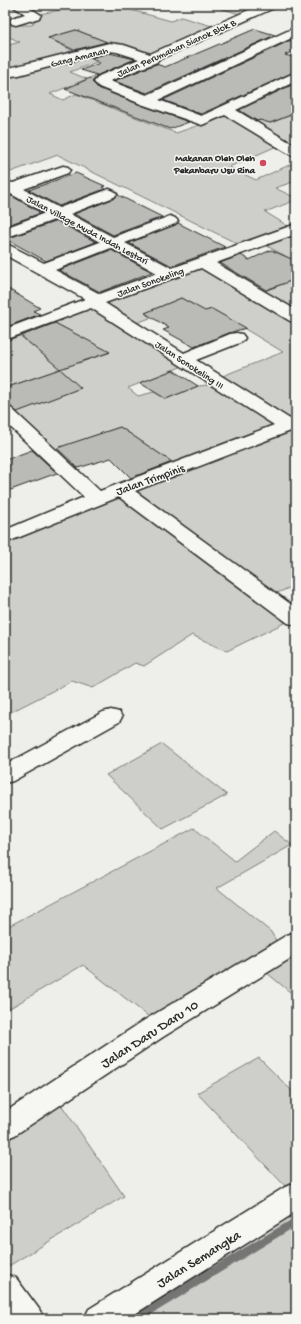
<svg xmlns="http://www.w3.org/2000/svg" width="301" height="1324" viewBox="0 0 301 1324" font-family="'Gochi Hand',sans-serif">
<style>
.green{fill:#cececa;stroke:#7c7c7a}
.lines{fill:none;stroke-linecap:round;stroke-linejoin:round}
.stream{fill:#757573;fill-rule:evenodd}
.building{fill:#babab7;stroke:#2b2b2b}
.minor-casing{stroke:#2b2b2b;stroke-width:3}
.major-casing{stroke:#2b2b2b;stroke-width:3}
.minor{fill:#f6f6f2;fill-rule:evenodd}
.major{fill:#f6f6f2;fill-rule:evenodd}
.poi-dot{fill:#d1495b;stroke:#f6f6f2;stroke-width:1.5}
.labels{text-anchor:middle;stroke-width:3;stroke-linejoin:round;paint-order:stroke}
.far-street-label{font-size:10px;fill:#2b2b2b;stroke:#f6f6f2}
.far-poi-label{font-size:10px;font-weight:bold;fill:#2b2b2b;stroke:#f6f6f2;text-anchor:end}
.street-label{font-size:12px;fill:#2b2b2b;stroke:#f6f6f2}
.near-street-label{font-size:14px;fill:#2b2b2b;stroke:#f6f6f2}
</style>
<rect width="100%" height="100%" fill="#eeeeea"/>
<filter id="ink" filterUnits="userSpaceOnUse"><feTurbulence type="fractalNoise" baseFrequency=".025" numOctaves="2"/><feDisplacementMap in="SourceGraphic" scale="8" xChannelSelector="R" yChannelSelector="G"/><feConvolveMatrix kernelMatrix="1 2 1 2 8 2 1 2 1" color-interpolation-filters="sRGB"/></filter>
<g filter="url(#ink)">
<!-- green -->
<g class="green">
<polygon points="87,5 142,5 131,10 171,21 181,17 212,26 150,54 109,43 76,30 48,38 77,53 5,72 5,46 20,42 5,35 5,18 18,25 32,25 39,14"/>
<polygon points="209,5 262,5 240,14"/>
<polygon points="88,55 102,60 70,72 87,79 50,94 63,100 76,94 176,133 208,122 222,112 277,146 229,167 256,180 296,162 296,181 275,188 296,198 296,200 265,212 288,226 240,245 58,155 5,174 5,77"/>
<polygon points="296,113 296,146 253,122 260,120 271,123"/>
<polygon points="296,231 296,262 260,242"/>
<polygon points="202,266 296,320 296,420 184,466 173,463 120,427 56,449 15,412 80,388 60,369 5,388 5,340 19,335 61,368 109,353 53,322 90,304 183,366 128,388 138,396 154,392 166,399 198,386 209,385 282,423 215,379 283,352 212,309 200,314 194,305 181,298 145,313 150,318 134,324 100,303"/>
<polygon points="296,279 296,317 257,294"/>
<polygon points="296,427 296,585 275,594 131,492"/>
<polygon points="118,496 286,622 227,651 192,635 144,666 135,663 93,688 72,681 5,715 5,541"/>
<polygon points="162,744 227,795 163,829 106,775"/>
<polygon points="194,828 235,861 274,831 292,845 217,888 271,932 278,944 153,1020 83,965 5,1011 5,928"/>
<polygon points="296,953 296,997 267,973"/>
<polygon points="259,1058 296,1095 296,1179 285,1186 197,1093"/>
<polygon points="58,1100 124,1196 7,1267 5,1265 5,1136"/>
<polygon points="296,1210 296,1319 122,1319"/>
</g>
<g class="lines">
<!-- stream -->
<polygon class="stream" points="296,1217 296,1226 144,1319 130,1319 131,1316"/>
</g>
<!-- building -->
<g class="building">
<polygon points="255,29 275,35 147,93 114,81 156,64 165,67"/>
<polygon points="76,30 107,42 74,50 48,38"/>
<polygon points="291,40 296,42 296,50 285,55 296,58 296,71 201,114 163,100"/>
<polygon points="109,53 135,59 98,75 92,82 98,88 141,105 189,122 170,129 65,89 97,75 81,70 100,63 90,58"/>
<polygon points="296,83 296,113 270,123 260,120 257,121 239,110"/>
<polygon points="76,173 105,186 102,187 105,189 59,206 29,190"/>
<polygon points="118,195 162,217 113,235 74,214 115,198"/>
<polygon points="12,196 41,213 5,226 5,199"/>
<polygon points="57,221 96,242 46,261 6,239"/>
<polygon points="178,223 225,247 172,266 129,243"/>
<polygon points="111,250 152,272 100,292 59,270"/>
<polygon points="271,250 296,261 296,279 266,290 220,263 241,255 249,260"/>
<polygon points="5,287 40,308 33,311 40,314 9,326 5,323"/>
<polygon points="181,298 205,311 212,309 246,328 229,333 194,347 163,330 169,328 145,313"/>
<polygon points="55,323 110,352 60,369 21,336"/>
<polygon points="60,369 81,388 17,412 5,403 5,388"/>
<polygon points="173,370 198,386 166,399 140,383"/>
<polygon points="120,427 172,462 131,478 111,458 78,468 57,448"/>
<polygon points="32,450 57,473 5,492 5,460"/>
</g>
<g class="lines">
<defs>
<g id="minor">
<polygon points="11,5 26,5 41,15 39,18 16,25 12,24 10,21 12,18 25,14"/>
<polygon points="260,5 276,5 274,8 158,60 157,62 110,81 147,95 296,27 296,36 159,100 201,116 296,72 296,81 236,110 296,146 296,156 291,155 225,115 202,125 141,104 99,87 94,82 99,76 139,59 117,52 109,51 19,75 5,77 5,69 109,43 124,45 150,54"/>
<path d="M63,166L68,167L70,170L68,173L24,189L59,208L104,191L109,189L114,191L117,194L114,197L70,214L113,237L165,218L170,216L175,218L178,221L175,224L125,243L172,268L296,224V234L216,263L296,310V322L290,321L201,268L105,303L184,353L230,334L236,333L242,334L245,338L242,342L196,360L290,419L296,417V429L135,491L296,608V625L288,623L119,497L5,543V530L84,497L5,422V407L11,408L100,491L274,425L91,308L5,340V329L85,299L5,255V244L11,246L44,263L100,242L57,219L5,238V228L45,213L11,194L5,195V181L13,183ZM111,248L157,273L100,294L55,270Z"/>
<polygon points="111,710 119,712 122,717 119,722 13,781 5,783 5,765 103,712"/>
<polygon points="296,932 296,955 163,1037 15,1135 5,1139 5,1112 143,1021 287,935"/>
<polygon points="296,1183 296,1212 127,1319 84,1319 89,1309 285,1187"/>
</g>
<polygon id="major" points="5,1274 16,1278 39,1309 44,1319 9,1319 5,1313"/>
</defs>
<!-- minor casing -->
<use href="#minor" class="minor-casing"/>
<!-- major casing -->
<use href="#major" class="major-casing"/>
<!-- minor -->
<use href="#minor" class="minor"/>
<!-- major -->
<use href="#major" class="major"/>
</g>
</g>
<!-- markers -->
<circle class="poi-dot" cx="263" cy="163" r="4"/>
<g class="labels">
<!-- far-street labels -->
<g class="far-street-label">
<text transform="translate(176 47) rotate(-24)" y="4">Jalan Perumahan Sianok Blok B</text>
<text transform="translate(79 56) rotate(-14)" y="4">Gang Amanah</text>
<text transform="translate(88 229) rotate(28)" y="4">Jalan Village Muda Indah Lestari</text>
<text transform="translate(150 281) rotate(-20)" y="4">Jalan Sonokeling</text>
<text transform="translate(190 364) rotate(33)" y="4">Jalan Sonokeling III</text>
</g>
<!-- far-poi labels -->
<g class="far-poi-label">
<text x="255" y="161">Makanan Oleh Oleh<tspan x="255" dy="12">Pekanbaru Usu Rina</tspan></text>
</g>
<!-- street labels -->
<g class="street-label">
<text transform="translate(150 479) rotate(-20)" y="4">Jalan Trimpinis</text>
</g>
<!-- near-street labels -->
<g class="near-street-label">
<text transform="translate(149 1033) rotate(-33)" y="5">Jalan Daru Daru 10</text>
<text transform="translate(198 1258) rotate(-32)" y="5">Jalan Semangka</text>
</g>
</g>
<!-- margin -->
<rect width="301" height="1324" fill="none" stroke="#f6f6f2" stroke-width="20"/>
<rect x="10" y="10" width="281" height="1304" fill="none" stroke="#2b2b2b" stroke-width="1.5" filter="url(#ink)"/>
</svg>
